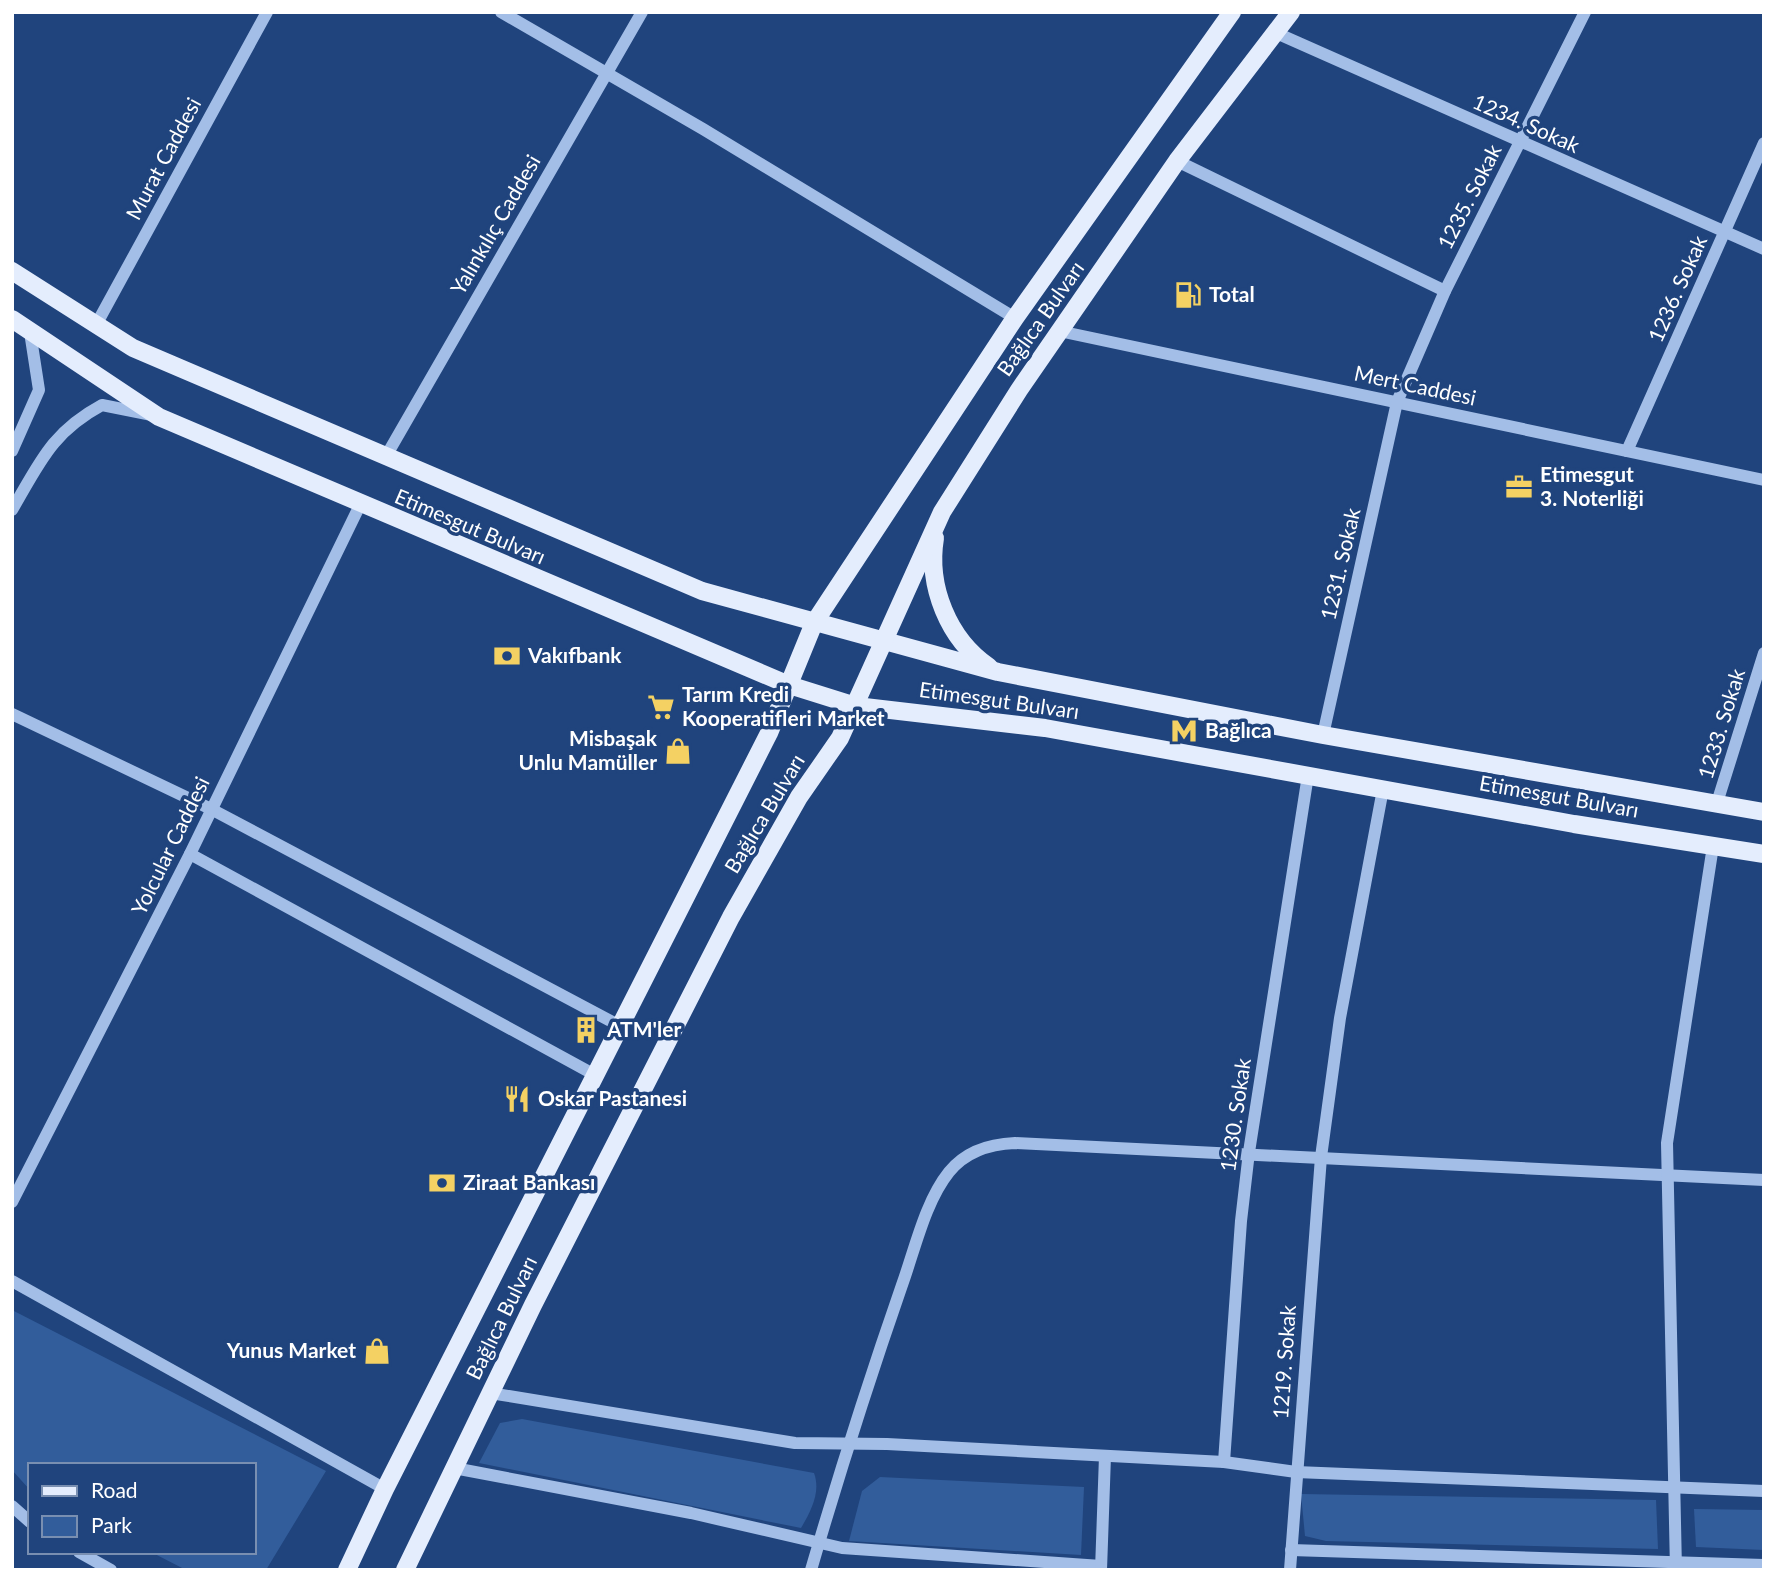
<svg xmlns="http://www.w3.org/2000/svg" width="1776" height="1582" viewBox="0 0 1776 1582" font-family="Lato,sans-serif">
<style>
.green{fill:#325d9b}
.lines{fill:none;stroke-linecap:round;stroke-linejoin:round}
.minor{stroke:#a3bee7;stroke-width:12}
.major{stroke:#e4edfd;stroke-width:18}
.labels{text-anchor:middle;stroke-width:7;stroke-linejoin:round;paint-order:stroke}
.street-label{font-size:21px;fill:#fff;stroke:#20447d}
.poi-label{font-size:21px;font-weight:bold;fill:#fff;stroke:#20447d;text-anchor:start}
</style>
<rect width="100%" height="100%" fill="#20447d"/>
<!-- green -->
<g class="green">
<polygon points="12,1310 326,1471 266,1570 186,1570 151,1552 254,1552 254,1465 30,1465 30,1490 12,1470"/>
<path d="M522,1419L814,1473C821,1492 811,1511 801,1528L479,1463L500,1423Z"/>
<polygon points="880,1477 1084,1487 1081,1555 849,1541 862,1491"/>
<polygon points="1301,1494 1656,1500 1658,1549 1326,1541 1305,1536"/>
<polygon points="1694,1509 1764,1510 1764,1550 1696,1547"/>
</g>
<g class="lines">
<!-- minor -->
<g class="minor">
<polyline points="501,12 703,129 1015,318"/>
<polyline points="1274,32 1764,249"/>
<polyline points="1177,161 1445,291"/>
<polyline points="96,325 267,12"/>
<polyline points="1059,331 1764,480"/>
<polyline points="12,451 39,390 30,332"/>
<polyline points="1627,451 1764,143"/>
<polyline points="385,458 642,12"/>
<path d="M12,510C40,462 52,432 102,405L152,415"/>
<polyline points="12,714 211,809 620,1026"/>
<polyline points="1323,735 1397,402 1445,291 1585,12"/>
<polyline points="1716,806 1764,653"/>
<polyline points="190,854 595,1075"/>
<polyline points="12,1202 190,854 360,505"/>
<polyline points="12,1281 385,1489"/>
<polyline points="490,1393 795,1443 887,1444 1224,1462 1296,1472 1764,1491"/>
<polyline points="1224,1462 1241,1221 1249,1152 1308,775"/>
<polyline points="454,1468 691,1513 842,1548 1101,1566"/>
<polyline points="12,1506 30,1522"/>
<polyline points="1291,1550 1764,1565"/>
<polyline points="79,1552 111,1570"/>
<path d="M811,1570C839,1474 869,1380 902,1285C915,1249 925,1202 949,1172C966,1151 989,1144 1015,1143L1764,1180"/>
<polyline points="1101,1570 1105,1456"/>
<polyline points="1290,1570 1321,1157 1340,1018 1383,789"/>
<polyline points="1676,1570 1667,1143 1713,846"/>
</g>
<!-- major -->
<g class="major">
<polyline points="12,271 133,348 702,591 998,672 1323,735 1764,812"/>
<polyline points="12,319 159,417 789,685 856,706 1045,728 1574,824 1764,854"/>
<path d="M935,538C927,586 948,639 989,667"/>
<polyline points="347,1570 385,1489 769,733 814,623 1015,318 1232,12"/>
<polyline points="405,1570 533,1305 731,917 799,797 840,738 942,512 1019,390 1177,161 1291,12"/>
</g>
</g>
<!-- icons -->
<defs>
<symbol id="fuel-bare" viewBox="-9 -9 18 18"><path d="M-5.5-6h7V0h2V4h1.3V-2.5L3-4.5l.8-.8L6-3V5H2.5V1h-1V6h-7ZM-4.2-4.7v3.2H.2V-4.7Z" fill="#f4d163" stroke="#20447d" stroke-width="2.5" paint-order="stroke"/></symbol>
<symbol id="office-bare" viewBox="-9 -9 18 18"><path d="M-6-3h4V-5.5h4V-3h4V5H-6ZM-1-4.5V-3h2v-1.5ZM-6 0V1H6V0Z" fill="#f4d163" stroke="#20447d" stroke-width="2.5" paint-order="stroke"/></symbol>
<symbol id="bank-bare" viewBox="-9 -9 18 18"><path d="M-6-4H6V4H-6ZM0-2.3a2.3 2.3 0 1 0 0 4.6a2.3 2.3 0 1 0 0-4.6Z" fill="#f4d163" stroke="#20447d" stroke-width="2.5" paint-order="stroke"/></symbol>
<symbol id="supermarket-bare" viewBox="-9 -9 18 18"><path d="M-6-5.5h2.5l.6 2H6L4.5 2H-2.5L-4.4-4H-6ZM-1.5 3.2a1.3 1.3 0 1 0 .1 0ZM3 3.2a1.3 1.3 0 1 0 .1 0Z" fill="#f4d163" stroke="#20447d" stroke-width="2.5" paint-order="stroke"/></symbol>
<symbol id="metro-bare" viewBox="-9 -9 18 18"><path d="M-5.5 5V-5H-3L0 0L3-5H5.5V5H3V-.5L0 4L-3-.5V5Z" fill="#f4d163" stroke="#20447d" stroke-width="2.5" paint-order="stroke"/></symbol>
<symbol id="shop-bare" viewBox="-9 -9 18 18"><path d="M-5-2.5h2.3a2.7 3.5 0 0 1 5.4 0H5L5.5 6h-11ZM-1.5-2.5h3a1.5 2.3 0 0 0-3 0Z" fill="#f4d163" stroke="#20447d" stroke-width="2.5" paint-order="stroke"/></symbol>
<symbol id="building-bare" viewBox="-9 -9 18 18"><path d="M-4-6H4V6H1V3H-1V6H-4ZM-2.5-4.3h1.7v1.8h-1.7ZM.8-4.3h1.7v1.8H.8ZM-2.5-1h1.7V.8h-1.7ZM.8-1h1.7V.8H.8Z" fill="#f4d163" stroke="#20447d" stroke-width="2.5" paint-order="stroke"/></symbol>
<symbol id="restaurant-bare" viewBox="-9 -9 18 18"><path d="M-5-6h1v4h1v-4h1v4h1v-4h1v5L-1.5 .5V6h-2V.5L-5-1ZM5-6V6H3V1.5H1.5Q1.5-4 5-6Z" fill="#f4d163" stroke="#20447d" stroke-width="2.5" paint-order="stroke"/></symbol>
</defs>
<g fill-rule="evenodd">
<use href="#fuel-bare" x="1169" y="276" width="38" height="38"/>
<use href="#office-bare" x="1500" y="468" width="38" height="38"/>
<use href="#bank-bare" x="488" y="637" width="38" height="38"/>
<use href="#supermarket-bare" x="642" y="688" width="38" height="38"/>
<use href="#metro-bare" x="1165" y="712" width="38" height="38"/>
<use href="#shop-bare" x="659" y="732" width="38" height="38"/>
<use href="#building-bare" x="567" y="1011" width="38" height="38"/>
<use href="#restaurant-bare" x="498" y="1080" width="38" height="38"/>
<use href="#bank-bare" x="423" y="1164" width="38" height="38"/>
<use href="#shop-bare" x="358" y="1332" width="38" height="38"/>
</g>
<g class="labels">
<!-- street labels -->
<g class="street-label">
<text transform="translate(1526 124) rotate(24)" y="7">1234. Sokak</text>
<text transform="translate(164 159) rotate(-62)" y="7">Murat Caddesi</text>
<text transform="translate(1470 197) rotate(-63)" y="7">1235. Sokak</text>
<text transform="translate(496 225) rotate(-60)" y="7">Yalınkılıç Caddesi</text>
<text transform="translate(1678 289) rotate(-66)" y="7">1236. Sokak</text>
<text transform="translate(1041 319) rotate(-55)" y="7">Bağlıca Bulvarı</text>
<text transform="translate(1415 386) rotate(12)" y="7">Mert Caddesi</text>
<text transform="translate(470 527) rotate(23)" y="7">Etimesgut Bulvarı</text>
<text transform="translate(1341 564) rotate(-77)" y="7">1231. Sokak</text>
<text transform="translate(999 701) rotate(8)" y="7">Etimesgut Bulvarı</text>
<text transform="translate(1722 724) rotate(-73)" y="7">1233. Sokak</text>
<text transform="translate(1559 797) rotate(10)" y="7">Etimesgut Bulvarı</text>
<text transform="translate(765 814) rotate(-59)" y="7">Bağlıca Bulvarı</text>
<text transform="translate(171 846) rotate(-64)" y="7">Yolcular Caddesi</text>
<text transform="translate(1236 1115) rotate(-82)" y="7">1230. Sokak</text>
<text transform="translate(502 1318) rotate(-64)" y="7">Bağlıca Bulvarı</text>
<text transform="translate(1285 1362) rotate(-86)" y="7">1219. Sokak</text>
</g>
<!-- poi labels -->
<g class="poi-label">
<text x="1209" y="302">Total</text>
<text x="1540" y="482">Etimesgut<tspan x="1540" dy="24">3. Noterliği</tspan></text>
<text x="528" y="663">Vakıfbank</text>
<text x="682" y="702">Tarım Kredi<tspan x="682" dy="24">Kooperatifleri Market</tspan></text>
<text x="1205" y="738">Bağlıca</text>
<text x="657" y="746" text-anchor="end">Misbaşak<tspan x="657" dy="24">Unlu Mamüller</tspan></text>
<text x="607" y="1037">ATM'ler</text>
<text x="538" y="1106">Oskar Pastanesi</text>
<text x="463" y="1190">Ziraat Bankası</text>
<text x="356" y="1358" text-anchor="end">Yunus Market</text>
</g>
</g>
<!-- border -->
<rect width="1776" height="1582" fill="none" stroke="#ffffff" stroke-width="28"/>
<!-- legend -->
<rect x="28" y="1463" width="228" height="91" fill="#20447d" stroke="#798fb1" stroke-width="2"/>
<rect x="42" y="1486" width="35" height="10" fill="#e4edfd" stroke="#798fb1" stroke-width="2"/>
<text x="91" y="1498" font-size="21" fill="#ffffff">Road</text>
<rect x="42" y="1516" width="35" height="21" fill="#325d9b" stroke="#798fb1" stroke-width="2"/>
<text x="91" y="1533" font-size="21" fill="#ffffff">Park</text>
</svg>
